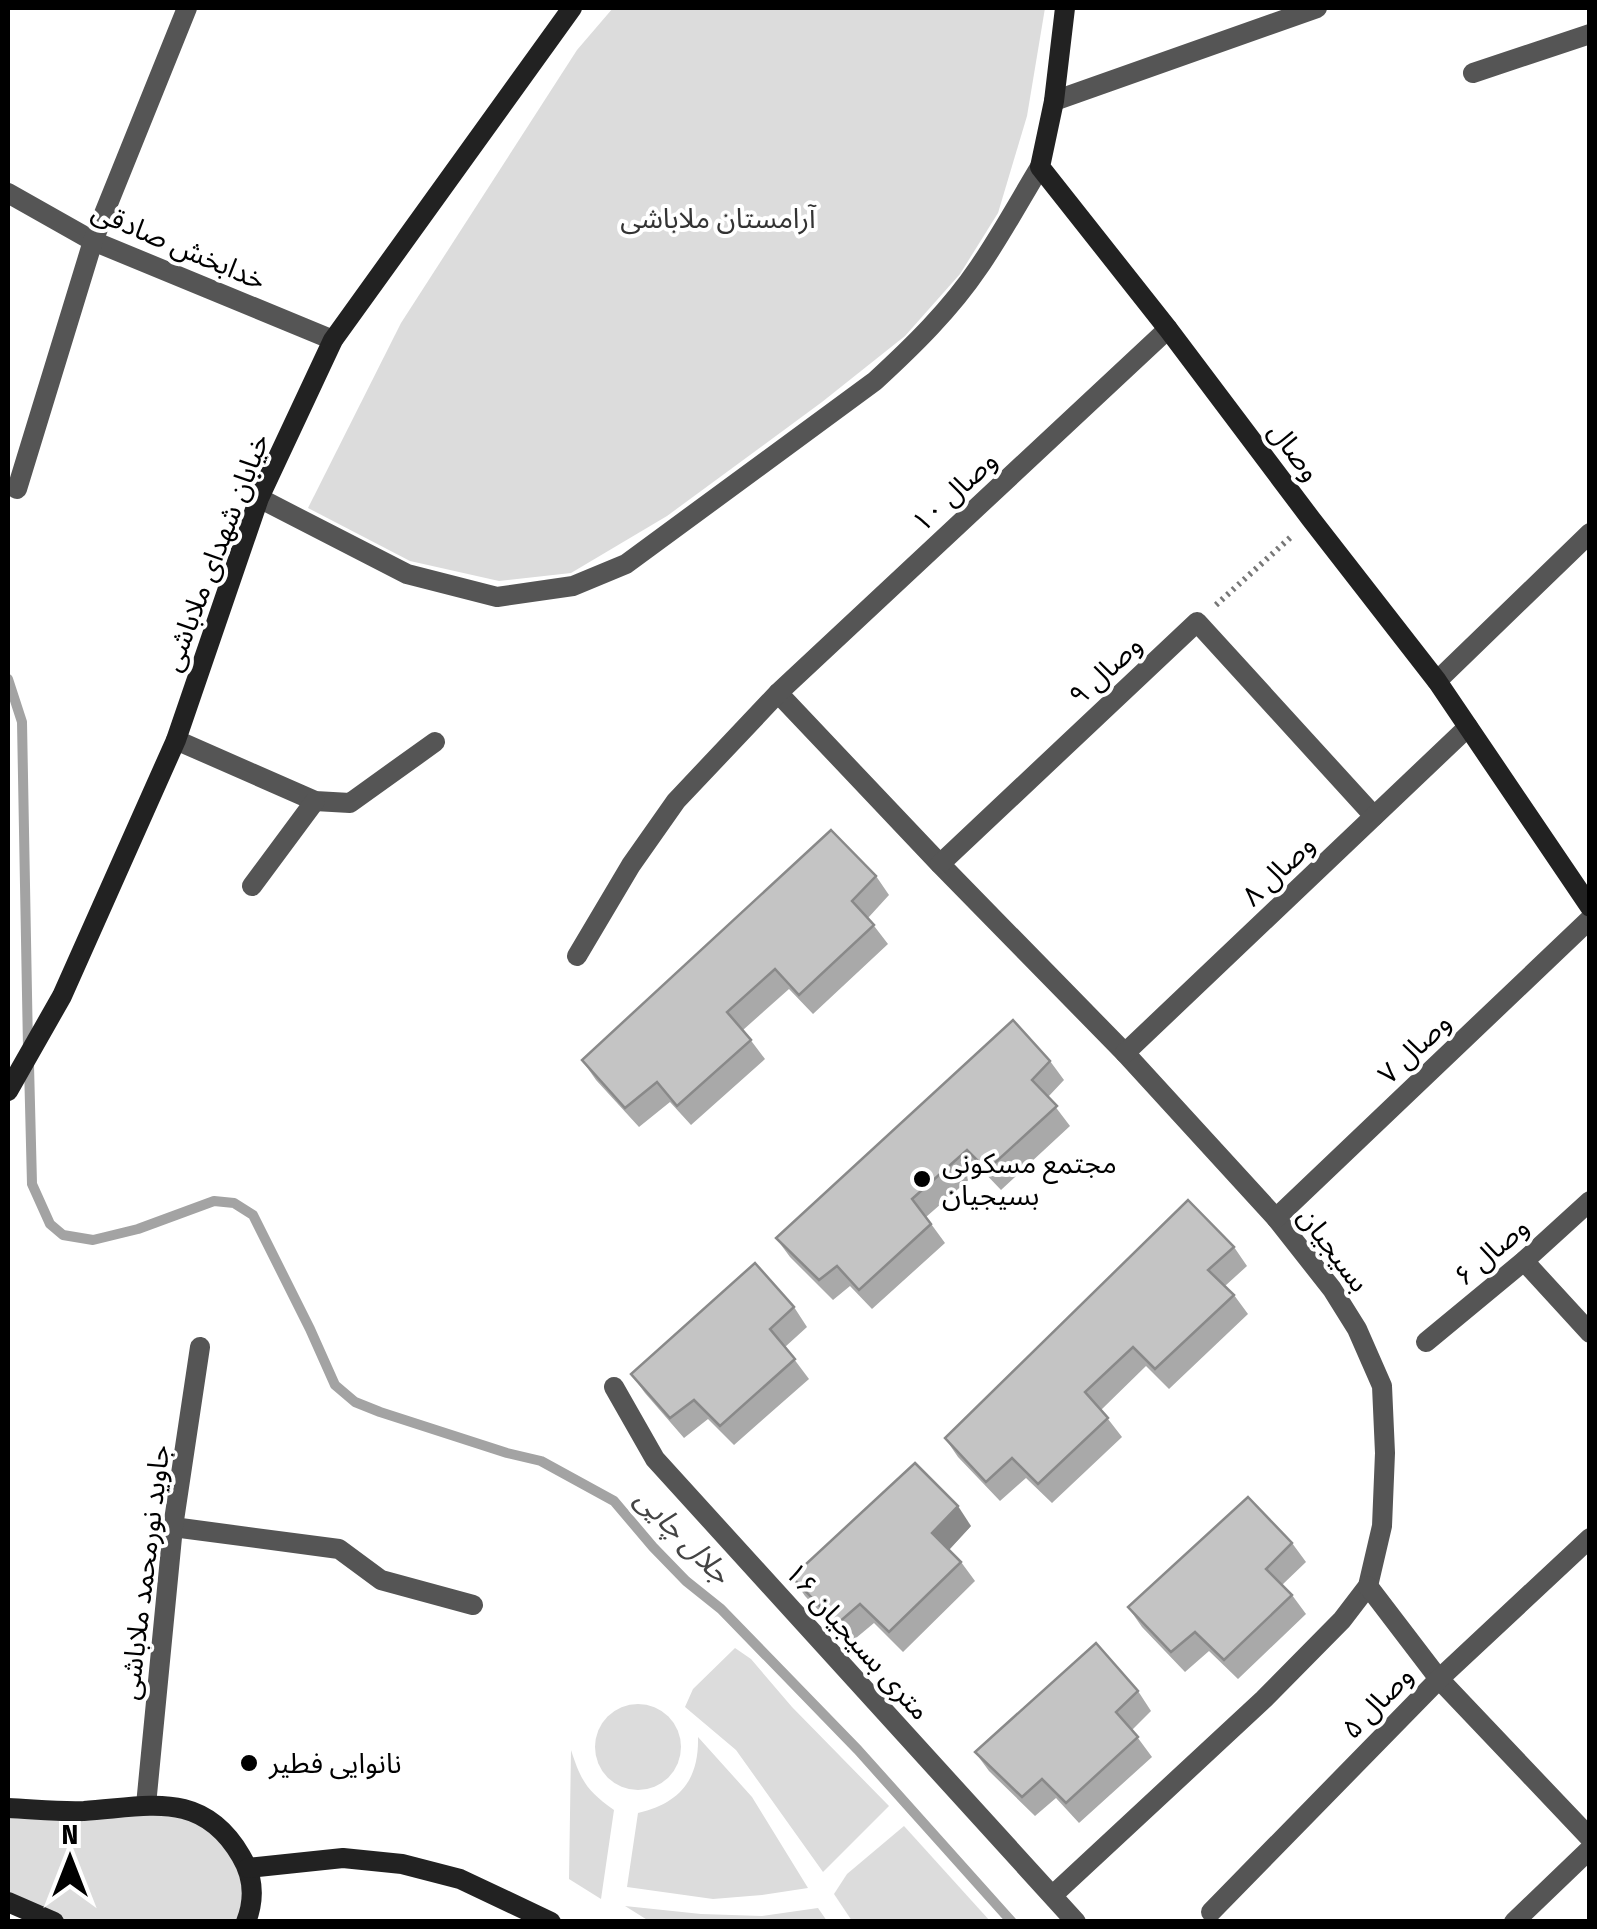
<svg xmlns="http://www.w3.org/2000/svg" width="1597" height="1929" viewBox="0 0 1597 1929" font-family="'Fira Sans Condensed','Noto Sans Arabic',sans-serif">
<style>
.green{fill:#dcdcdc}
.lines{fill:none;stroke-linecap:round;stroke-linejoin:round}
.stream{stroke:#a3a3a3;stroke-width:10}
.path{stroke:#777;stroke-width:6;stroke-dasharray:2.5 5;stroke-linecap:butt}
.street{stroke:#555;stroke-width:20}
.secondary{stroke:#222;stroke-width:20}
.wall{fill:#a9a9a9}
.shaded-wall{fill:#898989}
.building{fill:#c4c4c4;stroke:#898989;stroke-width:2.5}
.poi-dot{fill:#000;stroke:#fff;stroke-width:4}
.labels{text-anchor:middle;stroke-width:8;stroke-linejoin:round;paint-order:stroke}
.park-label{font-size:28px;fill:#333;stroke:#fff}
.street-label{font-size:28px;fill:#000;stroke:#fff}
.poi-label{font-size:28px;fill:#000;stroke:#fff;text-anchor:start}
.water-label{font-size:30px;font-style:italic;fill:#444;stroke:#fff}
</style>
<rect width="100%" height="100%" fill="#fff"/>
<!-- green -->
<g class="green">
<polygon points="613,8 1045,8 1027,116 998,213 960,274 905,336 822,402 667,516 571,573 499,581 410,561 308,508 401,323 577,50"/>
<polygon points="735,1648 751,1659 792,1707 889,1806 823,1872 736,1750 685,1707 693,1689"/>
<circle cx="638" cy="1747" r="43"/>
<path d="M698,1737L752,1797L808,1888L762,1895L713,1899L627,1887L638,1813C680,1803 699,1780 698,1737Z"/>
<path d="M571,1750C581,1781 587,1791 614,1810L601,1899L569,1879Z"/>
<polygon points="151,1809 203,1822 238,1866 243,1895 238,1922 67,1921 8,1895 8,1817"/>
<polygon points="904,1826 990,1921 852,1921 834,1894 847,1874"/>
<polygon points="625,1906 701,1914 762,1916 818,1908 827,1921 649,1921"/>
</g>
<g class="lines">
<!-- stream -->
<g class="stream">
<polyline points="8,679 22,722 28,1048"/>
<polyline points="29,1065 32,1184 50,1224 63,1235 93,1240 138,1229 214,1201 234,1203 253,1215 310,1329 335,1385 355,1402 380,1412 507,1453 541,1461 614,1501 653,1547 686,1581 721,1609 858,1750 1012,1922"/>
</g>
<!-- path -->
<polyline class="path" points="1216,605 1292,536"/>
<!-- street -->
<g class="street">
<polyline points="1473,73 1590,34"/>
<polyline points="1054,101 1317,8"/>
<polyline points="8,193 93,241 333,340"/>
<polyline points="17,489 93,241 187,8"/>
<path d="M259,498L407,574L497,597L573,586L626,564L875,381C913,346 950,310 979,267C1001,235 1020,200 1040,167"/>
<polyline points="1437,681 1590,533"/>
<polyline points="778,693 940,864 1125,1053 1276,1218 1332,1289 1357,1329 1382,1386 1385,1453 1382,1526 1368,1586 1342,1620 1264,1699 1053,1895"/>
<polyline points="176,740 315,801 350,803 435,742"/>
<polyline points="940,864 1197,622 1374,816"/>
<polyline points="252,886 315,801"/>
<polyline points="577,956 631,865 676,801 778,693 1168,329"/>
<polyline points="1125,1053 1468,727"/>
<polyline points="1276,1218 1590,919"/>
<polyline points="1524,1261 1590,1333"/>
<polyline points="1426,1342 1524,1261 1590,1201"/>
<polyline points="614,1387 655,1459 1076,1922"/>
<polyline points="173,1527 339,1549 381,1580 473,1605"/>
<polyline points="1368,1586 1439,1679 1590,1838"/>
<polyline points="146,1805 173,1527 200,1347"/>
<polyline points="1211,1912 1439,1679 1590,1538"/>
<polyline points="1514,1922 1590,1849"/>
</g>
<!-- secondary -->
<g class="secondary">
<polyline points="1065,8 1054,101 1040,167 1168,329 1311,519 1437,681 1590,907"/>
<polyline points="8,1091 62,996 176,740 259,498 333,340 572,8"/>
<path d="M8,1808C33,1809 59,1812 84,1811C148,1807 202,1789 241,1856C253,1876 255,1899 246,1922"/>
<polyline points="248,1868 343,1858 402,1864 460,1879 551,1922"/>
<polyline points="8,1902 54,1922"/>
</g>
</g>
<!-- wall -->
<g class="wall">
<polygon points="876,876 889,895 868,918 888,944 813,1014 789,989 743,1030 765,1059 691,1125 670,1102 639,1127 596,1080 582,1060"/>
<polygon points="1050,1061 1064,1080 1048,1097 1070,1126 1001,1190 981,1169 926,1217 945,1243 872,1309 850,1286 833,1300 790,1257 776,1238"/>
<polygon points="1234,1247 1247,1266 1225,1286 1234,1295 1248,1314 1169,1389 1146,1366 1101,1410 1122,1437 1052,1503 1026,1478 1000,1501 958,1457 945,1438"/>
<polygon points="794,1307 807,1327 785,1347 809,1379 734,1445 708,1419 684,1438 645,1393 631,1374"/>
<polygon points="971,1526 949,1550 961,1562 975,1581 903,1652 874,1623 850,1643 805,1596 792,1577"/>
<polygon points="1292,1543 1306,1562 1282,1585 1292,1595 1306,1614 1238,1679 1209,1651 1185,1672 1142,1627 1128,1607"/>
<polygon points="1138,1691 1151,1711 1132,1730 1152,1757 1079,1823 1056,1798 1035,1816 989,1771 975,1752"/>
</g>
<!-- shaded-wall -->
<polygon class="shaded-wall" points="958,1506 971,1526 946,1553 932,1533"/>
<!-- building -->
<g class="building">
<polygon points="831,830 876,876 852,901 874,925 799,995 775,969 727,1012 751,1040 677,1106 657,1082 625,1108 582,1060"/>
<polygon points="1013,1020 1050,1061 1032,1080 1057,1106 987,1170 967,1150 912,1199 931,1224 859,1290 837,1266 819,1280 776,1238"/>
<polygon points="1188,1200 1234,1247 1208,1270 1234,1295 1155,1369 1133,1347 1085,1392 1108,1418 1038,1484 1012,1458 986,1482 945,1438"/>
<polygon points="755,1263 794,1307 770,1329 795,1359 720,1426 694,1400 670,1418 631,1374"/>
<polygon points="915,1463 958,1506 932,1533 961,1562 889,1632 860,1604 837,1624 792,1577"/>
<polygon points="1248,1497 1292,1543 1266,1569 1292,1595 1224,1660 1195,1632 1171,1652 1128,1607"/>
<polygon points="1096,1643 1138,1691 1116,1712 1138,1737 1066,1803 1042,1779 1022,1797 975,1752"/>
</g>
<!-- markers -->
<g class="poi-dot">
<circle cx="922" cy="1179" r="10"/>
<circle cx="249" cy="1763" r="10"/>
</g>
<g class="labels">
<!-- park labels -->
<g class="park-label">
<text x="718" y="228">آرامستان ملاباشی</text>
</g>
<!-- street labels -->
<g class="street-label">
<text transform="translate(179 245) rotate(23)" y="10">خدابخش صادقی</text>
<text transform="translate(1295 451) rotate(53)" y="10">وصال</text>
<text transform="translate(954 491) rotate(-43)" y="10">وصال ۱۰</text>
<text transform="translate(215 552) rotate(-69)" y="10">خیابان شهدای ملاباشی</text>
<text transform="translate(1105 670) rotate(-43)" y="10">وصال ۹</text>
<text transform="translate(1278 870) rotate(-44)" y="10">وصال ۸</text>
<text transform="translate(1414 1048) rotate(-44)" y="10">وصال ۷</text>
<text transform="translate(1334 1249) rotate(53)" y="10">بسیجیان</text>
<text transform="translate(1491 1251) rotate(-41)" y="10">وصال ۶</text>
<text transform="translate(144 1572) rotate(-83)" y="10">جاوید نورمحمد ملاباشی</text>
<text transform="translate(858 1641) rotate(48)" y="10">۱۶ متری بسیجیان</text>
<text transform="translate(1377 1702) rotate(-46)" y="10">وصال ۵</text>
</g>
<!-- poi labels -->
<g class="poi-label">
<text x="942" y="1173">مجتمع مسکونی<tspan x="942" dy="32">بسیجیان</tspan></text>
<text x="269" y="1773">نانوایی فطیر</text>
</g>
<!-- water labels -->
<g class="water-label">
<text transform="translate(683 1536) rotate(45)" y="10">جلال چایی</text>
</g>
</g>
<!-- border -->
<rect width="1597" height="1929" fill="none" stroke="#000000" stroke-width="20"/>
<!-- north arrow -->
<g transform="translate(70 1859)" stroke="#ffffff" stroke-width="8" paint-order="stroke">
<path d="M0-8L18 38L0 25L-18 38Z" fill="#000000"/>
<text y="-15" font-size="28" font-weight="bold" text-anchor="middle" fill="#000000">N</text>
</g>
</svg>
